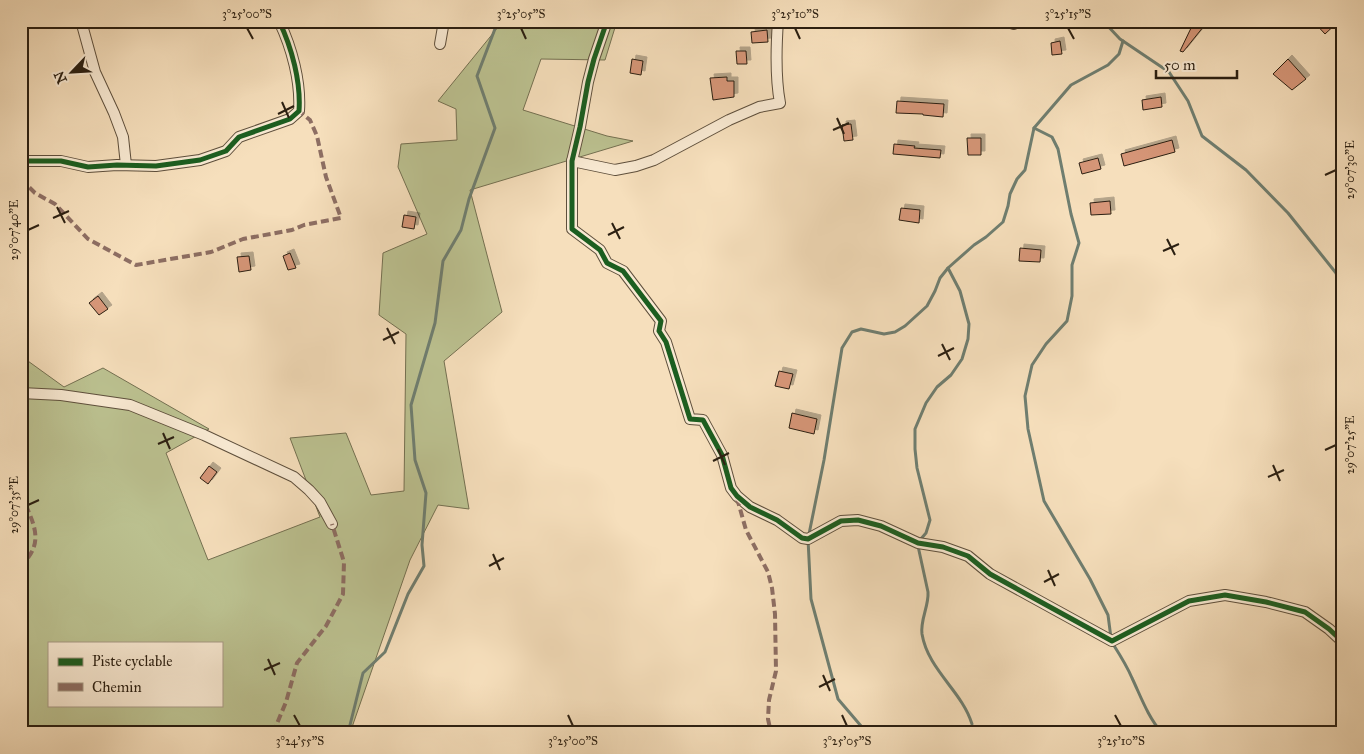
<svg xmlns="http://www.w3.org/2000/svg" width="1364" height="754" viewBox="0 0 1364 754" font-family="'IM FELL Great Primer',serif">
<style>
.green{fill:#bcc291;stroke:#747051;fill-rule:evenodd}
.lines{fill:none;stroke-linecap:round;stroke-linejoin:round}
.stream{stroke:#6f7e70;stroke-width:3}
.building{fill:#d69678;stroke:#2b1f11;filter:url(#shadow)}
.minor-casing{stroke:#5e4f3c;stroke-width:12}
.minor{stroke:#f9ead3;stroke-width:10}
.quiet{stroke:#8d6e63;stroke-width:4;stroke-dasharray:8 4;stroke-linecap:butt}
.cycleway-casing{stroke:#f9ead3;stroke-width:8}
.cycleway{stroke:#1b5e20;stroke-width:5}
.ticks{fill:none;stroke:#2b1f11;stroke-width:2}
.neatline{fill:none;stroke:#2b1f11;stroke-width:2}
.ticks-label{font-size:12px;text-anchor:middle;fill:#2b1f11}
</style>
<defs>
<filter id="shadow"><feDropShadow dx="4" dy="-4" stdDeviation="0" flood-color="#0004"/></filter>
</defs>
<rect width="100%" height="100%" fill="#f6dfbc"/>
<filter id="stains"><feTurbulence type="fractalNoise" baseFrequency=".004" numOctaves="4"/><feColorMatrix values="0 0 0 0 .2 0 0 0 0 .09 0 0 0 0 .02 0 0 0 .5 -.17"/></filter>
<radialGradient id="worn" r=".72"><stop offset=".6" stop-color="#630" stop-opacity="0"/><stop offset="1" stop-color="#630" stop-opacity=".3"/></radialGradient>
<!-- green -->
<path class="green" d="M503,21H617L605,60L541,59L523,110L607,136L633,141L470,190L502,312L444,361L469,509L438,505L410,560L350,733H21V356L64,387L103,368L209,429L166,453L208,560L320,517L290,438L346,433L371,495L404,491L406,334L379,315L383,253L427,234L398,167L401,144L457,140L456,109L438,101ZM49,643H221V705H49Z"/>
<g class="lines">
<!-- stream -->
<g class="stream">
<polyline points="1103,21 1120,39 1169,72 1188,101 1202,136 1246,170 1288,213 1336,273 1343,295"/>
<polyline points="1034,128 1052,137 1058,149 1071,214 1079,243 1072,265 1072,296 1067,321 1046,344 1032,365 1025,396 1028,429 1044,501 1090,579 1108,615 1111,638"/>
<polyline points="920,540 926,533 930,520 917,468 915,449 915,429 926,403 937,387 951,375 962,359 968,339 969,324 960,291 948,268"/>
<path d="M918,546L928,592C929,606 920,620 922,634C928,670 962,691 972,724"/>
<path d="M1113,644C1120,655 1127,666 1132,678C1141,697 1148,717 1162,733"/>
<polyline points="348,733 363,673 385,652 408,594 424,566 422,545 426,493 415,460 411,405 435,323 443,261 461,230 469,199 495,128 477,76 498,21"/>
<polyline points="867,733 838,699 811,599 808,539 824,460 842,348 852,332 861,329 884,334 895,332 905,326 927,306 935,291 940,278 948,268 974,245 986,237 1003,222 1008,206 1010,194 1017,179 1025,170 1034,128 1071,85 1108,65 1119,54 1123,41"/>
</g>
</g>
<!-- building -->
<g class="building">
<polygon points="1196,21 1198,21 1204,26 1183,52 1180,51 1192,26"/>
<polygon points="1313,21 1339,21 1325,34"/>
<polygon points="767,30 768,42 752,43 751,32"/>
<polygon points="1060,41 1062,54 1052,55 1051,43"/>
<polygon points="736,51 746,51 747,64 737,64"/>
<polygon points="632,59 643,61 641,75 630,73"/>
<polygon points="1288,59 1306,79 1292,90 1273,74"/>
<polygon points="727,77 727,81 734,81 734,97 713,100 710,78"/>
<polygon points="1161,97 1162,107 1143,110 1142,100"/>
<polygon points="897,101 944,104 943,117 923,115 923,114 896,113"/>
<polygon points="851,124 853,140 844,141 842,125"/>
<polygon points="967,138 981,138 981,155 968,155"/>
<polygon points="1172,140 1175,152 1124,166 1121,154"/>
<polygon points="894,144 915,146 914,148 941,150 940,158 893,154"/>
<polygon points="1098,158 1101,169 1082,174 1079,163"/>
<polygon points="1110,201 1111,214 1091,215 1090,203"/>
<polygon points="901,208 920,210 919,223 899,220"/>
<polygon points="404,215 416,217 414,229 402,227"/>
<polygon points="1020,248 1041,250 1040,262 1019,261"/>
<polygon points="290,253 296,268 288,270 283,256"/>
<polygon points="249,256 251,270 239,272 237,257"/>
<polygon points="98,296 108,309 99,315 89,303"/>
<polygon points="779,371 793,374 789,389 775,386"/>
<polygon points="792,413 817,419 814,434 789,428"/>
<polygon points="209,466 217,472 208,484 200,478"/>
</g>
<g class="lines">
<defs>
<g id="minor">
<polyline points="81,21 95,72 114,113 123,137 126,165"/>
<polyline points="607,21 594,59 588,82 580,127 572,161 572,229 600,250 607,263 623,271 661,321 659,331 666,342 690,419 703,420 722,455 731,488 737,496 750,507 777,520 802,538 808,539 841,521 858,520 881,526 918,543 943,547 968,556 990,574 1112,641 1189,601 1225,595 1266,602 1305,612 1329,629 1343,642"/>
<polyline points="1005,21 1014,24"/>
<polyline points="440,44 444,21"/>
<path d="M21,161H61L88,167L117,165L156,166L200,160L226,151L239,137L290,119L299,111C301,82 292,48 279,21"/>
<path d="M572,161L615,170L636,166L654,160L729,120L759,107L780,103C775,76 776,49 778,21"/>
<polyline points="21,393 61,395 130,405 204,435 294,477 309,490 320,502 332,524"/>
</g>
</defs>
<!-- minor casing -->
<use href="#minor" class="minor-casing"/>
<!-- minor -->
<use href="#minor" class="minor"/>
<!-- quiet -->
<g class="quiet">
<polyline points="21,179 35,193 55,204 88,239 136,265 211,252 243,239 292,230 304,225 341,218 326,177 317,136 310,120 299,111"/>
<path d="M21,494C32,521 47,542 21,565"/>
<polyline points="737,498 746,530 768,572 772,588 775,614 776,671 769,700 768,719 771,733"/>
<polyline points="273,733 286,702 297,663 326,626 343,594 344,562 332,524"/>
</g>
<defs>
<g id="cycleway">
<polyline points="607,21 594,59 588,82 580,127 572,161 572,229 600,250 607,263 623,271 661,321 659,331 666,342 690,419 703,420 722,455 731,488 737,496 750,507 777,520 802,538 808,539 841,521 858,520 881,526 918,543 943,547 968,556 990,574 1112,641 1189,601 1225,595 1266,602 1305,612 1329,629 1343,642"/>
<path d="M21,161H61L88,167L117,165L156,166L200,160L226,151L239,137L290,119L299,111C301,82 292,48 279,21"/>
</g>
</defs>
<!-- cycleway casing -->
<use href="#cycleway" class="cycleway-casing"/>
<!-- cycleway -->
<use href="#cycleway" class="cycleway"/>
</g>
<!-- ticks -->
<path class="ticks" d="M247,28L253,39M521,28L526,39M795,28L800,39M1068,28L1074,39M282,102L289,118M278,114L294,106M837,118L844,134M833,130L849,123M1325,175L1336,170M57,207L65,223M53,218L69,211M612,223L620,239M28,230L39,225M608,235L624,227M1167,239L1175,255M1163,251L1179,244M387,328L395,344M383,340L399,332M942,344L950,360M938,356L954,348M163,433L170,449M158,444L174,437M718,449L725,465M1325,450L1336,445M713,461L729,453M1273,465L1280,481M1268,477L1284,470M28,505L39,500M493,554L500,570M489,566L504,558M1048,570L1055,586M1044,582L1059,574M268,659L275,675M264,670L280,663M823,675L830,691M819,687L835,679M294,715L300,726M568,715L573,726M842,715L847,726M1115,715L1121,726"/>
<!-- margin -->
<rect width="1364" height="754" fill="none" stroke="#f6dfbc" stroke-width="55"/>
<!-- legend -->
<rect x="48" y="642" width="175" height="65" fill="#f9ead3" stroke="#a79985"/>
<rect x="58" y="658" width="25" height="8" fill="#1b5e20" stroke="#a79985"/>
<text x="92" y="666" font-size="15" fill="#2b1f11">Piste cyclable</text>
<rect x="58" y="683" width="25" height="8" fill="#8d6e63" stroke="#a79985"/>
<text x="92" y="692" font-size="15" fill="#2b1f11">Chemin</text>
<!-- north arrow -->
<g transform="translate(72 72) rotate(245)" stroke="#f9ead3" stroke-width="4" paint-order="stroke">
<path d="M0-4L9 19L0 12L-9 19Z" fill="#2b1f11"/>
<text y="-8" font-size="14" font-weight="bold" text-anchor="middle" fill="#2b1f11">N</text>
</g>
<!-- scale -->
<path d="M1156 70v8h81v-8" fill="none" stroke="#2b1f11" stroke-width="2.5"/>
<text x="1164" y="70" font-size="15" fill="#2b1f11" stroke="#f9ead3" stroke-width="4" paint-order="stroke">50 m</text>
<rect x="28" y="28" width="1308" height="698" class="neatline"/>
<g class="ticks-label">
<text x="247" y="18">3°25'00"S</text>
<text x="521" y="18">3°25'05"S</text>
<text x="795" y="18">3°25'10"S</text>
<text x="1068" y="18">3°25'15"S</text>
<text transform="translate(1350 170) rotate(-90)" y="4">29°07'30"E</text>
<text transform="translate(14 230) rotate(-90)" y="4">29°07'40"E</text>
<text transform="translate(1350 445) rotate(-90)" y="4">29°07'25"E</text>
<text transform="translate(14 505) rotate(-90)" y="4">29°07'35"E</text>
<text x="300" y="745">3°24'55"S</text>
<text x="573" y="745">3°25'00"S</text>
<text x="847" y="745">3°25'05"S</text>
<text x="1121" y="745">3°25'10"S</text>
</g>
<rect width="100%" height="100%" filter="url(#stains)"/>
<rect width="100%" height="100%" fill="url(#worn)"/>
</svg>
